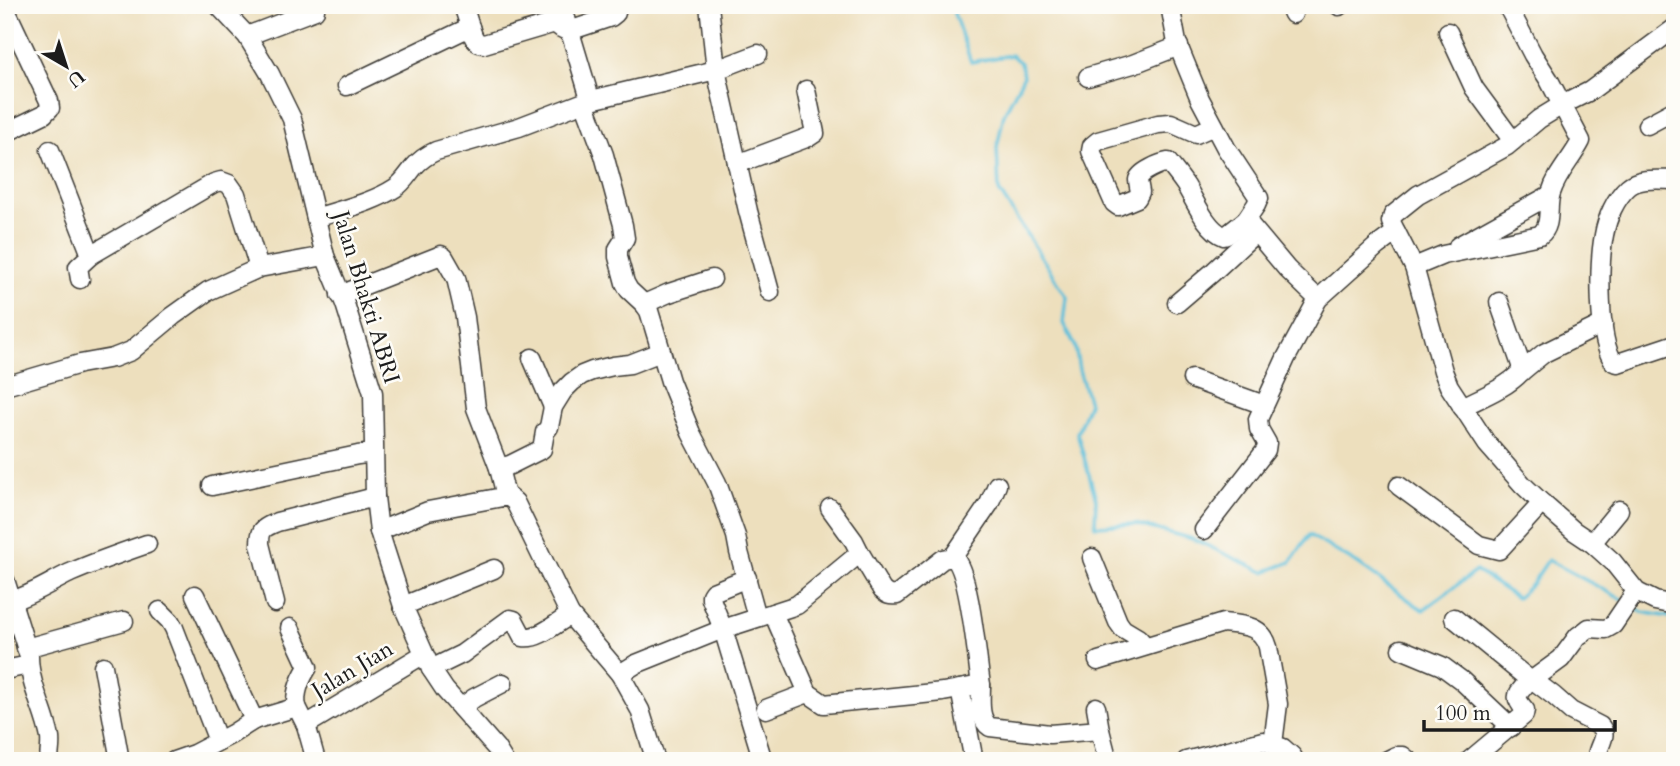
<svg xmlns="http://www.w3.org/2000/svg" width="1680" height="766" viewBox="0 0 1680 766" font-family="Cardo,serif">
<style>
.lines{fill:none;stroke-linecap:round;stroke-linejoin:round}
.stream{stroke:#5cbfda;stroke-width:3.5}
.minor-casing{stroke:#3b3934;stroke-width:21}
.minor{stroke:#fff;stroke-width:18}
.labels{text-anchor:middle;stroke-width:5;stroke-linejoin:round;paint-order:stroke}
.street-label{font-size:23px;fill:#1c1c1c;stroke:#fdfcf7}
</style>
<rect width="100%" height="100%" fill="#fdfcf7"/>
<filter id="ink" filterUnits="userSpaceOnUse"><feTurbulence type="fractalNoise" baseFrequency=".0143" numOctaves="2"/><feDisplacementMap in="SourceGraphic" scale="14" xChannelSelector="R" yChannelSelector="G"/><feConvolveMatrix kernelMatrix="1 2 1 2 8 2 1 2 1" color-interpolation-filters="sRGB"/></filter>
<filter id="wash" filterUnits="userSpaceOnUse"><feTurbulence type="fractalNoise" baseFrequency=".00686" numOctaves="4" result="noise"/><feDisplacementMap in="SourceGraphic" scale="28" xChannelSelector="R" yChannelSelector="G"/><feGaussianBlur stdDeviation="1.57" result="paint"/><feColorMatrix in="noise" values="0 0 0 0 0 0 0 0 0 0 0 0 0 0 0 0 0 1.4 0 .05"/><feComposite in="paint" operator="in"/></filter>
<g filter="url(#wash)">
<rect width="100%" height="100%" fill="#eddfbd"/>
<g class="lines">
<!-- stream -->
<g class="stream">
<polyline points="951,5 971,62 1011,55 1021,63 1023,77 1004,114 997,147 999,191 1067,297 1064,323 1075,346 1079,370 1089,403 1077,433 1096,499 1095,526 1135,524 1193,539 1264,572 1291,562 1309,535 1358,564 1423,610 1476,571 1517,598 1532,584 1548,560 1623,600"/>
<polyline points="1633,606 1642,612 1675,618"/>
</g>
</g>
</g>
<g filter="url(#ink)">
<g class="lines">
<defs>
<g id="minor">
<polyline points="218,5 247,36 270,74 292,119 325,256 345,304 373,393 375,497 379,531 403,606 431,669 445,690 496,748 504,761"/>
<polyline points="463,5 470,27"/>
<path d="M549,5C553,17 555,29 569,31L611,17L616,13L617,5"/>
<polyline points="562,5 589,95 586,107 604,155 623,225 625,238 618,249 618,257 625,283 629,290 644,304 649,311 670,381 691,433 717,483 736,536 739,552 757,617"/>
<polyline points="709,5 716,70 748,211 770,292"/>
<polyline points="1170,5 1177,43 1200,99 1226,148 1259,198 1256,205 1246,220 1287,269 1318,299"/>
<polyline points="1289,5 1293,14"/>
<polyline points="1338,5 1339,6"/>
<polyline points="5,8 49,101 50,108 44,114 5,133"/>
<polyline points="1675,28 1590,91 1562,105 1539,119 1507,146 1418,195 1393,215 1391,222 1414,267 1443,371 1449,386 1487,444 1523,485 1542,503 1574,531 1592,543 1613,562 1637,592 1655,601 1675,605"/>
<polyline points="1448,32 1474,88 1513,141"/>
<polyline points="247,36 315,10"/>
<polyline points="1088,77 1133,64 1179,46"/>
<path d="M347,86L470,27C473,35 474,44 484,44L555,23"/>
<polyline points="1647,125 1675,110"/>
<path d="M1214,126L1196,134L1171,123L1158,124L1098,141L1092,146L1091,151L1114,203L1118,206L1137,198L1140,192C1140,191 1138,182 1138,180C1139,172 1161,163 1168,162C1174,170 1180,177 1186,186C1195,201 1207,230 1224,236L1227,235L1246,220"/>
<polyline points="50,150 91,255 214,183 221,181 229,184 236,194 259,268"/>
<polyline points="737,164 809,137 815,133 806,90"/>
<path d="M1675,180C1660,180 1639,177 1628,187C1615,199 1607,218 1604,235C1599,261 1597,341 1614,362L1618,363L1675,344"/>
<path d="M316,218C342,209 372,203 395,188C403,183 408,174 414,167C420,160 427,155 436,151L519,127L587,101L716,70L758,54"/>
<polyline points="1458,246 1550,195"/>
<path d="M1414,267L1443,255L1540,235C1553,225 1546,207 1551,193C1557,173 1572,159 1581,141L1549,80L1533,55L1507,5"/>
<polyline points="80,279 78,267 91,255"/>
<polyline points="340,295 436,257 441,255 444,257 456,278 465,317 476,408 499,468 506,496"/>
<polyline points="1177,303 1212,273 1255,233"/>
<polyline points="644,304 669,293 712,279"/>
<polyline points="532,358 553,407"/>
<polyline points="1521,372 1544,353 1603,324"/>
<polyline points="1192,379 1264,405"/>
<polyline points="5,386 80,364 113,358 131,351 173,316 208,291 259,268 325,256"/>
<path d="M1462,407C1482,397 1506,388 1521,372V365L1499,302"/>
<polyline points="499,468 510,465 542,449 545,432 549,427 553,407 563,391 572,382 582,375 592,371 613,366 630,364 661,352"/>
<polyline points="212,486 358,455 373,453"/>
<polyline points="1399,486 1479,545 1499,550 1542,503"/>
<polyline points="830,508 854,541 860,553"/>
<polyline points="1204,530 1266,450 1267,443 1259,429 1258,419 1286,358 1318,299 1377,246 1396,232"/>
<path d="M379,531L428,511L508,496L515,502L570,615L620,674L636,664L723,629L797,605L860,553L882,590C887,595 890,596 897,595L943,559L953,557C970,570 977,660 981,685"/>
<polyline points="1592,543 1619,510"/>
<polyline points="953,557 989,504 997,485"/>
<polyline points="1092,558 1118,622 1123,629 1138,638 1145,646"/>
<polyline points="747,578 713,592 711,595 711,599 723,629 763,761"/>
<path d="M5,580L29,656C29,685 45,710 50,738C51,746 49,753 49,761"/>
<polyline points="195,595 254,720"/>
<path d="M11,601C34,594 49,583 70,573C95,562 121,553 147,544"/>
<path d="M275,603L260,544C260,528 264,528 277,522L375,497"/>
<polyline points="403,606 494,569"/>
<polyline points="160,611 170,621 174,628 218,741"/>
<path d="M773,613L808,693L824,704L943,692L981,685C981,699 978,719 990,727L1050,734L1100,730"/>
<polyline points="1454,618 1531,681 1561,659 1578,636 1584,632 1589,628 1606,629 1613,625 1636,591"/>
<path d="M290,628L308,667C301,678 294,694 297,707"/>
<polyline points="26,648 124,621"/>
<polyline points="1401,649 1442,666 1461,680 1511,727"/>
<path d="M1098,661L1223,623C1243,625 1262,625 1268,647L1278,704L1273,744"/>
<polyline points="103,666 120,761"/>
<path d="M431,669L462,654L510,619L514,620L523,637C538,640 557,623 570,615"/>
<polyline points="5,670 29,665"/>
<polyline points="620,674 640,710 656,761"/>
<path d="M1533,680L1554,696L1571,711L1600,726C1609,735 1598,745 1597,756L1601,761"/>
<polyline points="960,689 974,761"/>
<polyline points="1096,707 1100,730 1108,761"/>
<polyline points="461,708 474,698 503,683"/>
<polyline points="766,709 808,693"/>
<polyline points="306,725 424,654"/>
<polyline points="174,761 194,754 232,734 254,720 297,707 306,725 315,757 310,761"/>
<polyline points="1186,761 1263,741 1283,748 1292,756 1295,761"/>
<polyline points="1386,761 1396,756 1403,756 1409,761"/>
<path d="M1469,761L1524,715L1525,710C1512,695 1518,695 1529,680"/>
</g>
</defs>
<!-- minor casing -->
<use href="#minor" class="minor-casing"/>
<!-- minor -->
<use href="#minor" class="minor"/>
</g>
</g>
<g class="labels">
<!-- street labels -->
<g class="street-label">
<text transform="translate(367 297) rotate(73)" y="8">Jalan Bhakti ABRI</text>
<text transform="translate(352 669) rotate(-31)" y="8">Jalan Jian</text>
</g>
</g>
<!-- margin -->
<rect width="1680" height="766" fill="none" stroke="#fdfcf7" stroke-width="28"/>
<!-- north arrow -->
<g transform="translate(66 66) rotate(141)" stroke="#fdfcf7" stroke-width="5" paint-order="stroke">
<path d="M0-5L12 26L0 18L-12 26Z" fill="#1c1c1c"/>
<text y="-10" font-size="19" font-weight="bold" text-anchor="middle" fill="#1c1c1c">U</text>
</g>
<!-- scale -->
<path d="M1424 720v10h191v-10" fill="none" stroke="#1c1c1c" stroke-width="3.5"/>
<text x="1435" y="720" font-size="21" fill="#1c1c1c" stroke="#fdfcf7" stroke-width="5" paint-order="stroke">100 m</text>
</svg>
